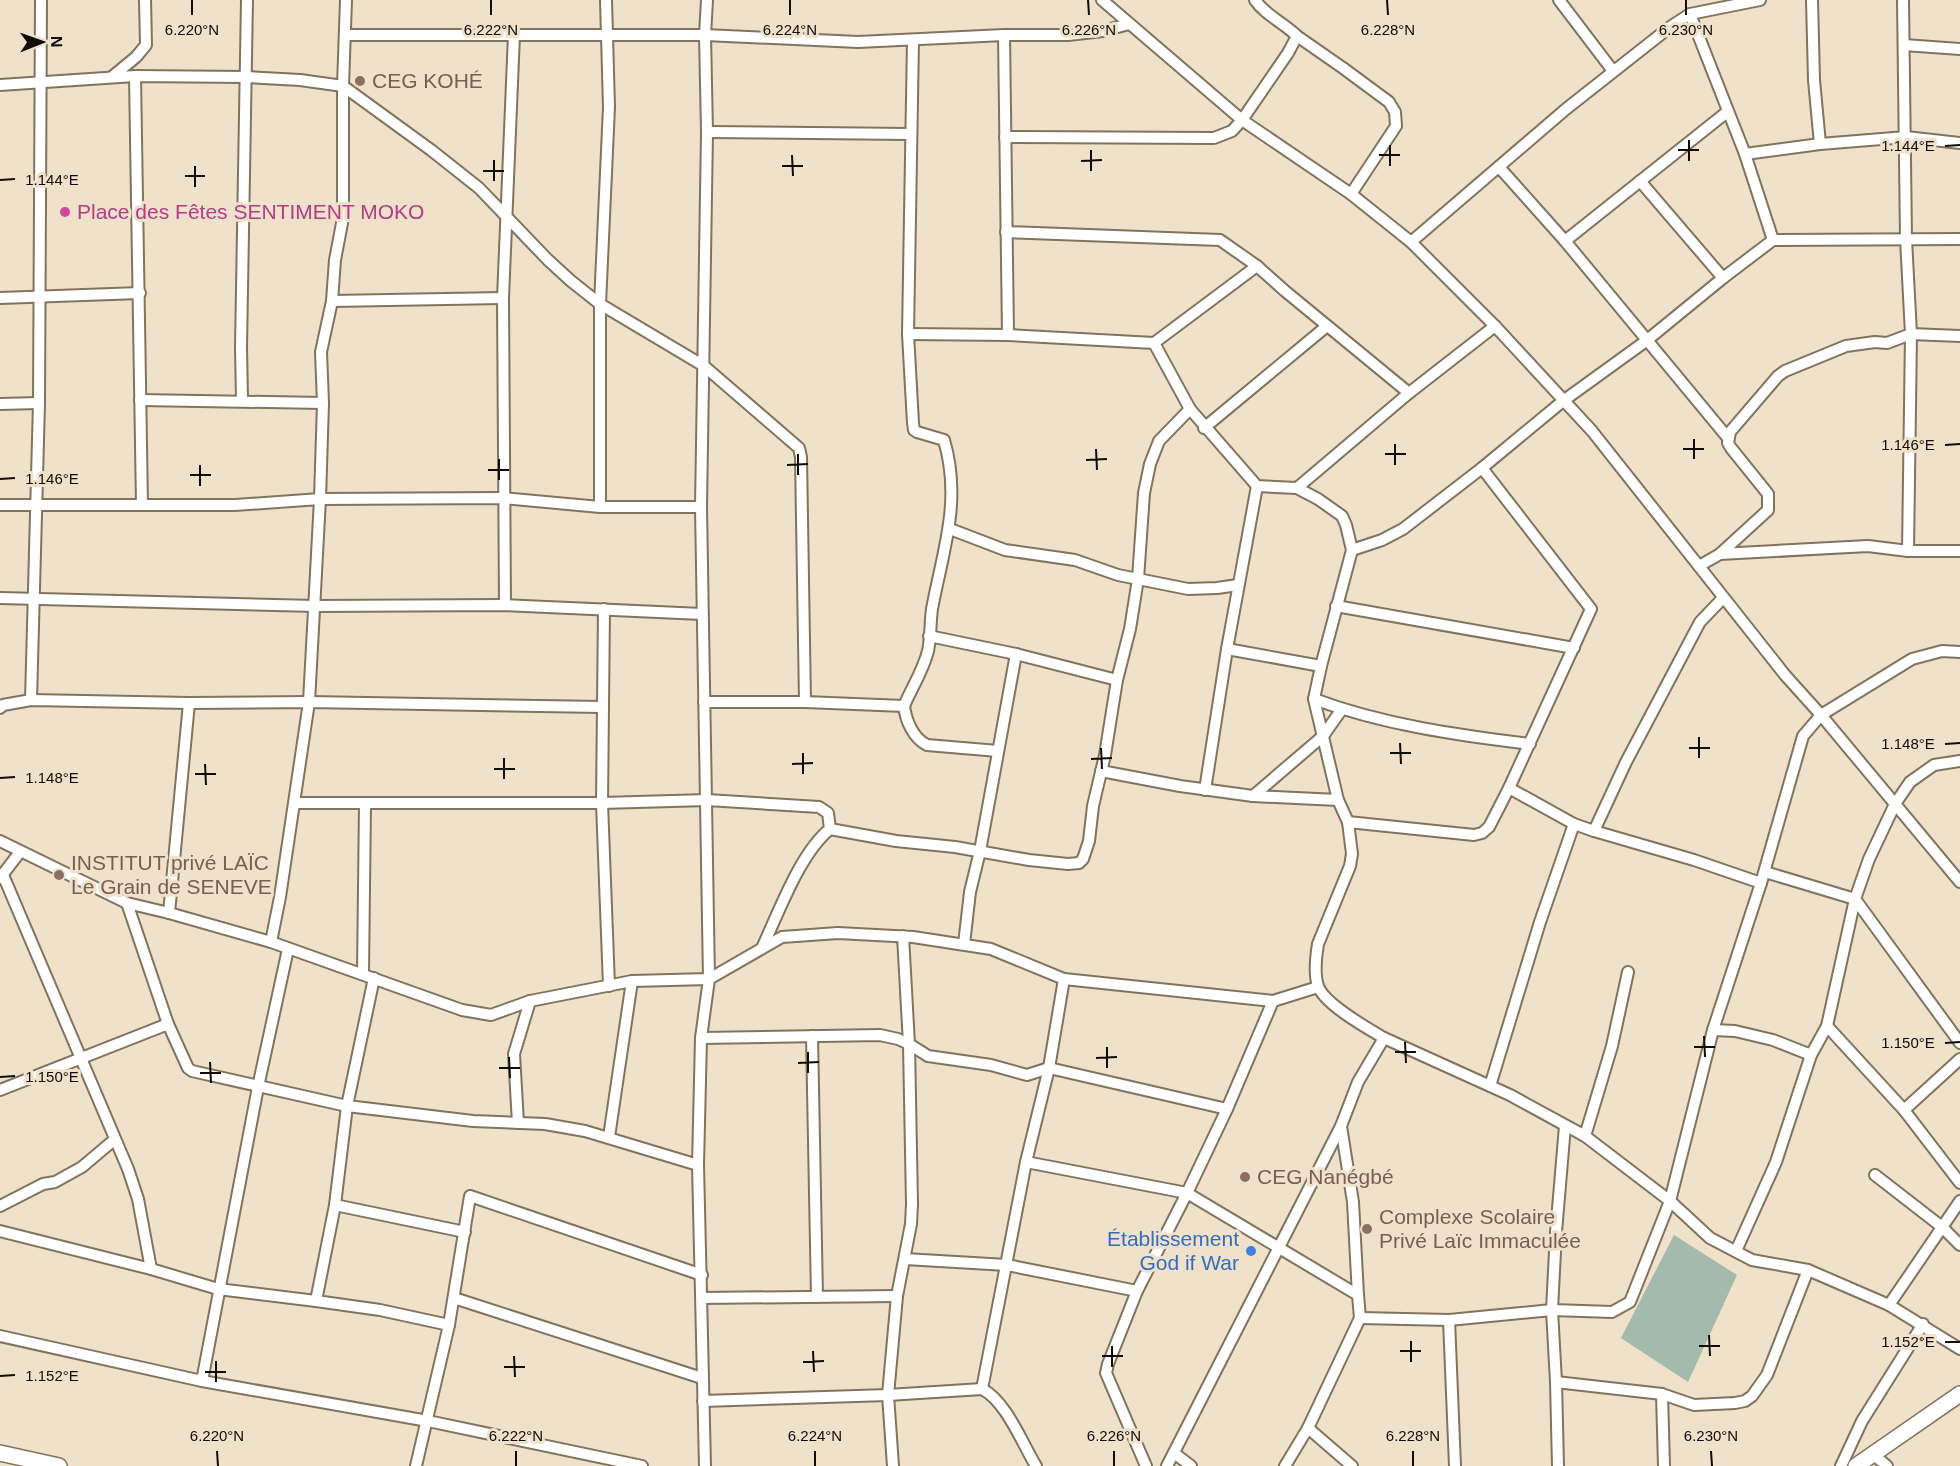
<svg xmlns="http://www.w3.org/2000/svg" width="1960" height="1466" viewBox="0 0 1960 1466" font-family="Arial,sans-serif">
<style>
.pitch{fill:#a3baac}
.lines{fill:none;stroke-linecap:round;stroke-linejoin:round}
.street-casing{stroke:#80745f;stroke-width:14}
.secondary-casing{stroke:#80745f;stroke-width:18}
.street{stroke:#fff;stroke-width:10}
.secondary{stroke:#fff;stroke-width:15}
.ticks{fill:none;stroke:#110d06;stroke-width:2}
.education-dot{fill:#8d6e63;stroke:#efe1ca;stroke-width:2}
.hotel-dot{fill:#d1479c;stroke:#efe1ca;stroke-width:2}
.shop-dot{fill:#3f7fe0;stroke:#efe1ca;stroke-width:2}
.labels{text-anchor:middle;stroke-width:6;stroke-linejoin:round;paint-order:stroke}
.education-label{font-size:21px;fill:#785e54;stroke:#efe1ca;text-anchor:start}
.hotel-label{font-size:21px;fill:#b23c85;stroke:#efe1ca;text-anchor:start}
.shop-label{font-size:21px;fill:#366cbe;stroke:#efe1ca;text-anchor:end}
.ticks-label{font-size:15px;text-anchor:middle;fill:#110d06;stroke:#efe1ca;stroke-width:6;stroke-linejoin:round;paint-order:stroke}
</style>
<rect width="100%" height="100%" fill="#efe1ca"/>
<!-- pitch -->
<polygon class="pitch" points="1674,1235 1737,1275 1688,1382 1621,1338"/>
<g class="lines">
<defs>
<g id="street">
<polyline points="1102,0 1242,120 1351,194 1411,242 1495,326 1592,431 1785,675 1821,715 1960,882"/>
<polyline points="1559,0 1613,71"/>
<polyline points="1812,0 1814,80 1820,144"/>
<polyline points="1903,0 1906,239 1911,334 1908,551"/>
<polyline points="1690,14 1745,154 1773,240"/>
<polyline points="346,35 705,35 858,42 1004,35 1068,35 1103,31 1129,24"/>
<polyline points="1004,35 1008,335"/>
<polyline points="1297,36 1343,68 1389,102 1395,112 1396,126 1351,194"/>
<polyline points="1904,45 1960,49"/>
<polyline points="113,76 136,57 146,45 145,0"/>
<polyline points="135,76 142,505"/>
<polyline points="0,85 135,76 246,77 300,80 343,86 431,150 479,188 548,260 571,281 600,304 704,366 799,448 801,457 805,702"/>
<polyline points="707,132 910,134"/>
<path d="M1005,137L1214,138L1232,131L1242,120L1288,53L1297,36C1284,23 1265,15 1255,0"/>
<polyline points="1745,154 1820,144 1906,137 1960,143"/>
<polyline points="1499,167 1565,241 1728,438"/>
<polyline points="1640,181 1723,278"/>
<polyline points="1006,232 1220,240 1257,266 1285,291 1409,393"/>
<polyline points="1565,241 1727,112"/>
<polyline points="1411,242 1566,109 1670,27 1690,14 1760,0"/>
<polyline points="0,298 140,293"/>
<polyline points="332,301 503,298"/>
<polyline points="908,334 1008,335 1154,343 1190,409 1257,486 1297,488 1409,393 1495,326"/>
<polyline points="1154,343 1257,266"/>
<polyline points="140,400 323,403"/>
<polyline points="242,400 241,347 247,0"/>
<polyline points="0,404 39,403"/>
<polyline points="1204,428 1327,326"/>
<polyline points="0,505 235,505 320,499 503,498 600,507 701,507"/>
<polyline points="600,507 600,304 609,107 606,0"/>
<polyline points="950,529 1005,550 1075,560 1118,575 1188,589 1217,588 1238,585"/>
<polyline points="1352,550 1382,540 1403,529 1482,468 1563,401 1646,341 1723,278 1773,240 1960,239"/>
<polyline points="1720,554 1768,510 1768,494 1731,448 1728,443 1730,432 1778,376 1785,371 1846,346 1875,342 1887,343 1911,334 1960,336"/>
<polyline points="1699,566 1720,554 1868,546 1908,551 1960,551"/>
<polyline points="0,598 315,606 505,605 702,614"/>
<polyline points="505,605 503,298 514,35"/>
<polyline points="1336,606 1574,648"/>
<polyline points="604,609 602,803 609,986"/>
<polyline points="929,636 1016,654 1117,680"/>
<polyline points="1227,649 1321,666"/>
<path d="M1314,699C1384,725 1457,735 1530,744"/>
<polyline points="31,700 39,403 41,0"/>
<path d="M704,702H805L904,706C912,687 923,671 928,651C931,637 930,623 932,609C943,550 962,501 944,440L917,432L914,430L913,423L908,334L913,40"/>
<path d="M904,706C906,721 913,738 927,745L998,751"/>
<polyline points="0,708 3,705 31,700 189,703 309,702 602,707"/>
<polyline points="1101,771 1180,786 1253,796 1338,800"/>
<polyline points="1509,788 1574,824 1594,831 1694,860 1761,883"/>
<polyline points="1205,790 1227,649 1257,486"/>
<polyline points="1253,796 1323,736 1342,709"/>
<polyline points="295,803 602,803 707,800 819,807 828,813 830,829"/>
<polyline points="1348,822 1474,835 1482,833 1489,827 1509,788 1591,609 1482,468"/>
<polyline points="1594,831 1626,762 1700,622 1723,598"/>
<polyline points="0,841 127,903 169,913 271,942 462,1010 491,1015 530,1001 632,981 709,979 782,937 838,933 913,937 991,949 1064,979 1273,1001 1318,987"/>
<polyline points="1765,872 1855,899 1960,1043"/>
<polyline points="3,875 128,1169 138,1199 151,1269"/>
<polyline points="0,878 20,852"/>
<polyline points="127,903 168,1024 188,1068 192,1071 347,1106 473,1121 545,1124 585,1131 698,1165"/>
<polyline points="169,913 189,703"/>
<polyline points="903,936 909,1044 928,1056 991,1065 1027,1075 1049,1068 1227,1109"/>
<polyline points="271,942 280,897 309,702 320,499 323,403 321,352 332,301 335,260 343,218 343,86 346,0"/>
<polyline points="964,944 970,892 980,851 1016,654"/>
<path d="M762,948C779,912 800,853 830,829L896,841L955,847L1029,860L1068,864L1079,863L1083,859L1089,841L1093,806L1105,755L1117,680L1130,629L1138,579L1144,493L1150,464L1159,441L1190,409"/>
<polyline points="363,973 365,803"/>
<polyline points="374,978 347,1106 335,1205 316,1301 380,1310 449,1325"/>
<polyline points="1827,1026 1904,1110 1960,1183"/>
<polyline points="1713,1030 1735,1031 1773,1040 1811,1055"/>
<polyline points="812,1036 817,1297"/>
<polyline points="701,1038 880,1035 898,1039 909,1044 912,1204 911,1224 897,1296 888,1395 893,1466"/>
<polyline points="1384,1038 1510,1095 1585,1136 1670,1201 1710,1238 1752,1260 1808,1270 1889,1305 1960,1349"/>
<polyline points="1490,1086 1540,922 1574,824"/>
<polyline points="0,1090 168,1024"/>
<polyline points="1904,1110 1960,1059"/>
<polyline points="518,1123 514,1054 530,1001"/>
<polyline points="1341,1126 1353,1202 1358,1295"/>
<polyline points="1585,1136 1612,1046 1628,972"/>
<polyline points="609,1137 632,981"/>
<polyline points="1026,1162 1187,1193 1358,1295 1360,1318 1308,1428 1285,1466"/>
<polyline points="1875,1175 1942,1227 1960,1245"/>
<polyline points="335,1205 465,1232"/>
<polyline points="0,1206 43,1184 55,1182 82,1167 114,1140"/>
<polyline points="0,1231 151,1269 218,1289 316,1301"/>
<polyline points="1736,1251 1776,1162 1811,1055 1827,1026 1855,899 1869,859 1895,804 1910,782 1934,765 1960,761"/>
<polyline points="905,1259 1007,1265 1137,1291"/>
<polyline points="454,1298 702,1378"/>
<polyline points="702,1298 897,1296"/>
<polyline points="1889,1305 1960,1201"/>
<polyline points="1360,1318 1449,1320 1552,1310 1612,1312 1630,1302 1670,1201 1713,1030 1761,883 1803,736 1821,715 1912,659 1942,651 1960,652"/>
<polyline points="1449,1320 1455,1466"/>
<polyline points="0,1336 202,1381 428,1421 642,1466"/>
<polyline points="202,1381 258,1087 288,949"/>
<polyline points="1556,1382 1662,1394 1694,1405 1735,1403 1745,1401 1752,1396 1767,1375 1808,1270"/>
<polyline points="982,1389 1026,1162 1049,1068 1064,979"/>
<polyline points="1662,1394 1664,1466"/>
<path d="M703,1401L888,1395L982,1389C1006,1401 1022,1443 1036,1466"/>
<polyline points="1308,1428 1352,1466"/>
<polyline points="1174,1453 1191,1466"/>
<polyline points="1874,1455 1887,1466"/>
<polyline points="416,1466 449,1325 470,1196 702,1275"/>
<polyline points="705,1466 698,1165 701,1038 709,979 701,507 707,132 705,35 707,0"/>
<polyline points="1146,1466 1106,1373 1108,1364 1137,1291 1187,1193 1227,1109 1273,1001"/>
<path d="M1167,1466L1341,1126L1358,1082L1384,1038C1367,1028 1324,1004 1318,986C1314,974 1316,956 1318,944L1350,866L1352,854L1348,822L1338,800L1314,699L1321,666L1352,550L1346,525L1342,516L1318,499L1297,488"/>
<polyline points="1558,1466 1556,1382 1552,1310 1556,1232 1565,1126"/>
<polyline points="1841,1466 1862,1421 1923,1324"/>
</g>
<g id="secondary">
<polyline points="0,1453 59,1466"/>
<polyline points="1856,1466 1960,1394"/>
</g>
</defs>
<!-- street casing -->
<use href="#street" class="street-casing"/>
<!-- secondary casing -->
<use href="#secondary" class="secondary-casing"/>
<!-- street -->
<use href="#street" class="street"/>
<!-- secondary -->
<use href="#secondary" class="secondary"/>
</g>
<!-- ticks -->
<path class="ticks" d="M192,0V15M491,0V15M790,0V15M1088,0L1089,15M1387,0L1388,15M1686,0V15M1689,140V161M1390,145V166M1945,146L1960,145M1091,150V171M1678,150H1699M792,155L793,176M1379,155H1400M494,160V181M1081,161L1102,160M195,166V187M782,166H803M483,171H504M185,176H205M0,180L15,179M1694,439V459M1395,444V465M1945,445L1960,444M1096,449L1097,470M1683,449H1704M798,454V475M1385,454H1406M499,459V480M1086,460L1107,459M200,465V486M787,465L808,464M488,470H509M190,475H211M0,479L15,478M1699,737V758M1400,743L1401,764M1945,744L1960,743M1101,748L1102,769M1689,748H1710M803,753V774M1390,753H1411M504,758V779M1091,759L1112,758M205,764L206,785M792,764L813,763M494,769H515M195,774H216M0,778L15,777M1704,1036L1705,1057M1405,1042L1406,1063M1945,1043L1960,1042M1107,1047V1068M1694,1047H1715M808,1052V1073M1395,1052H1416M509,1057L510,1078M1096,1058L1117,1057M210,1062L211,1083M798,1063L819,1062M499,1068H520M200,1073H221M0,1077L15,1076M1709,1335L1710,1356M1411,1341V1362M1945,1342H1960M1112,1346V1367M1699,1346H1720M813,1351L814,1372M1400,1351H1421M514,1356L515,1377M1102,1356H1123M216,1361V1382M803,1362L824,1361M504,1367H525M205,1372H226M0,1376L15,1375M217,1451L218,1466M516,1451V1466M815,1451V1466M1114,1451V1466M1413,1451V1466M1711,1451L1712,1466"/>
<!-- markers -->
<g class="education-dot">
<circle cx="360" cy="81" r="6"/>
<circle cx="59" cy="875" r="6"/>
<circle cx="1245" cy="1177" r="6"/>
<circle cx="1367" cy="1229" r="6"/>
</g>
<circle class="hotel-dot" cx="65" cy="212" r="6"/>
<circle class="shop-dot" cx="1251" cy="1251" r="6"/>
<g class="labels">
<!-- education labels -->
<g class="education-label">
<text x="372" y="88">CEG KOHÉ</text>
<text x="71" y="870">INSTITUT privé LAÏC<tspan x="71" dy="24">Le Grain de SENEVE</tspan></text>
<text x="1257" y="1184">CEG Nanégbé</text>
<text x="1379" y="1224">Complexe Scolaire<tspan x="1379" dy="24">Privé Laïc Immaculée</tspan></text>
</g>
<!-- hotel labels -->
<g class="hotel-label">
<text x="77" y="219">Place des Fêtes SENTIMENT MOKO</text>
</g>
<!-- shop labels -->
<g class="shop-label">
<text x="1239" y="1246">Établissement<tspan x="1239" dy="24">God if War</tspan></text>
</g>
</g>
<g class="ticks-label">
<text x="192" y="35">6.220°N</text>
<text x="491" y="35">6.222°N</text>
<text x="790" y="35">6.224°N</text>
<text x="1089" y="35">6.226°N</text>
<text x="1388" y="35">6.228°N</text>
<text x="1686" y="35">6.230°N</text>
<text x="1908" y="151">1.144°E</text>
<text x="52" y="185">1.144°E</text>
<text x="1908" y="450">1.146°E</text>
<text x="52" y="484">1.146°E</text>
<text x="1908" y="749">1.148°E</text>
<text x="52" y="783">1.148°E</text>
<text x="1908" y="1048">1.150°E</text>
<text x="52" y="1082">1.150°E</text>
<text x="1908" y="1347">1.152°E</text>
<text x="52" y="1381">1.152°E</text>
<text x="217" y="1441">6.220°N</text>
<text x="516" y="1441">6.222°N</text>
<text x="815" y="1441">6.224°N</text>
<text x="1114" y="1441">6.226°N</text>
<text x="1413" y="1441">6.228°N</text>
<text x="1711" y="1441">6.230°N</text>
</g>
<!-- north arrow -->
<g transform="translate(42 42) rotate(89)" stroke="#efe1ca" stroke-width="4.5" paint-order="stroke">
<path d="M0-4.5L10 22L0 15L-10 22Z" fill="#110d06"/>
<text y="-9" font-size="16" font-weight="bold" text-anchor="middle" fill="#110d06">N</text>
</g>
</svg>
